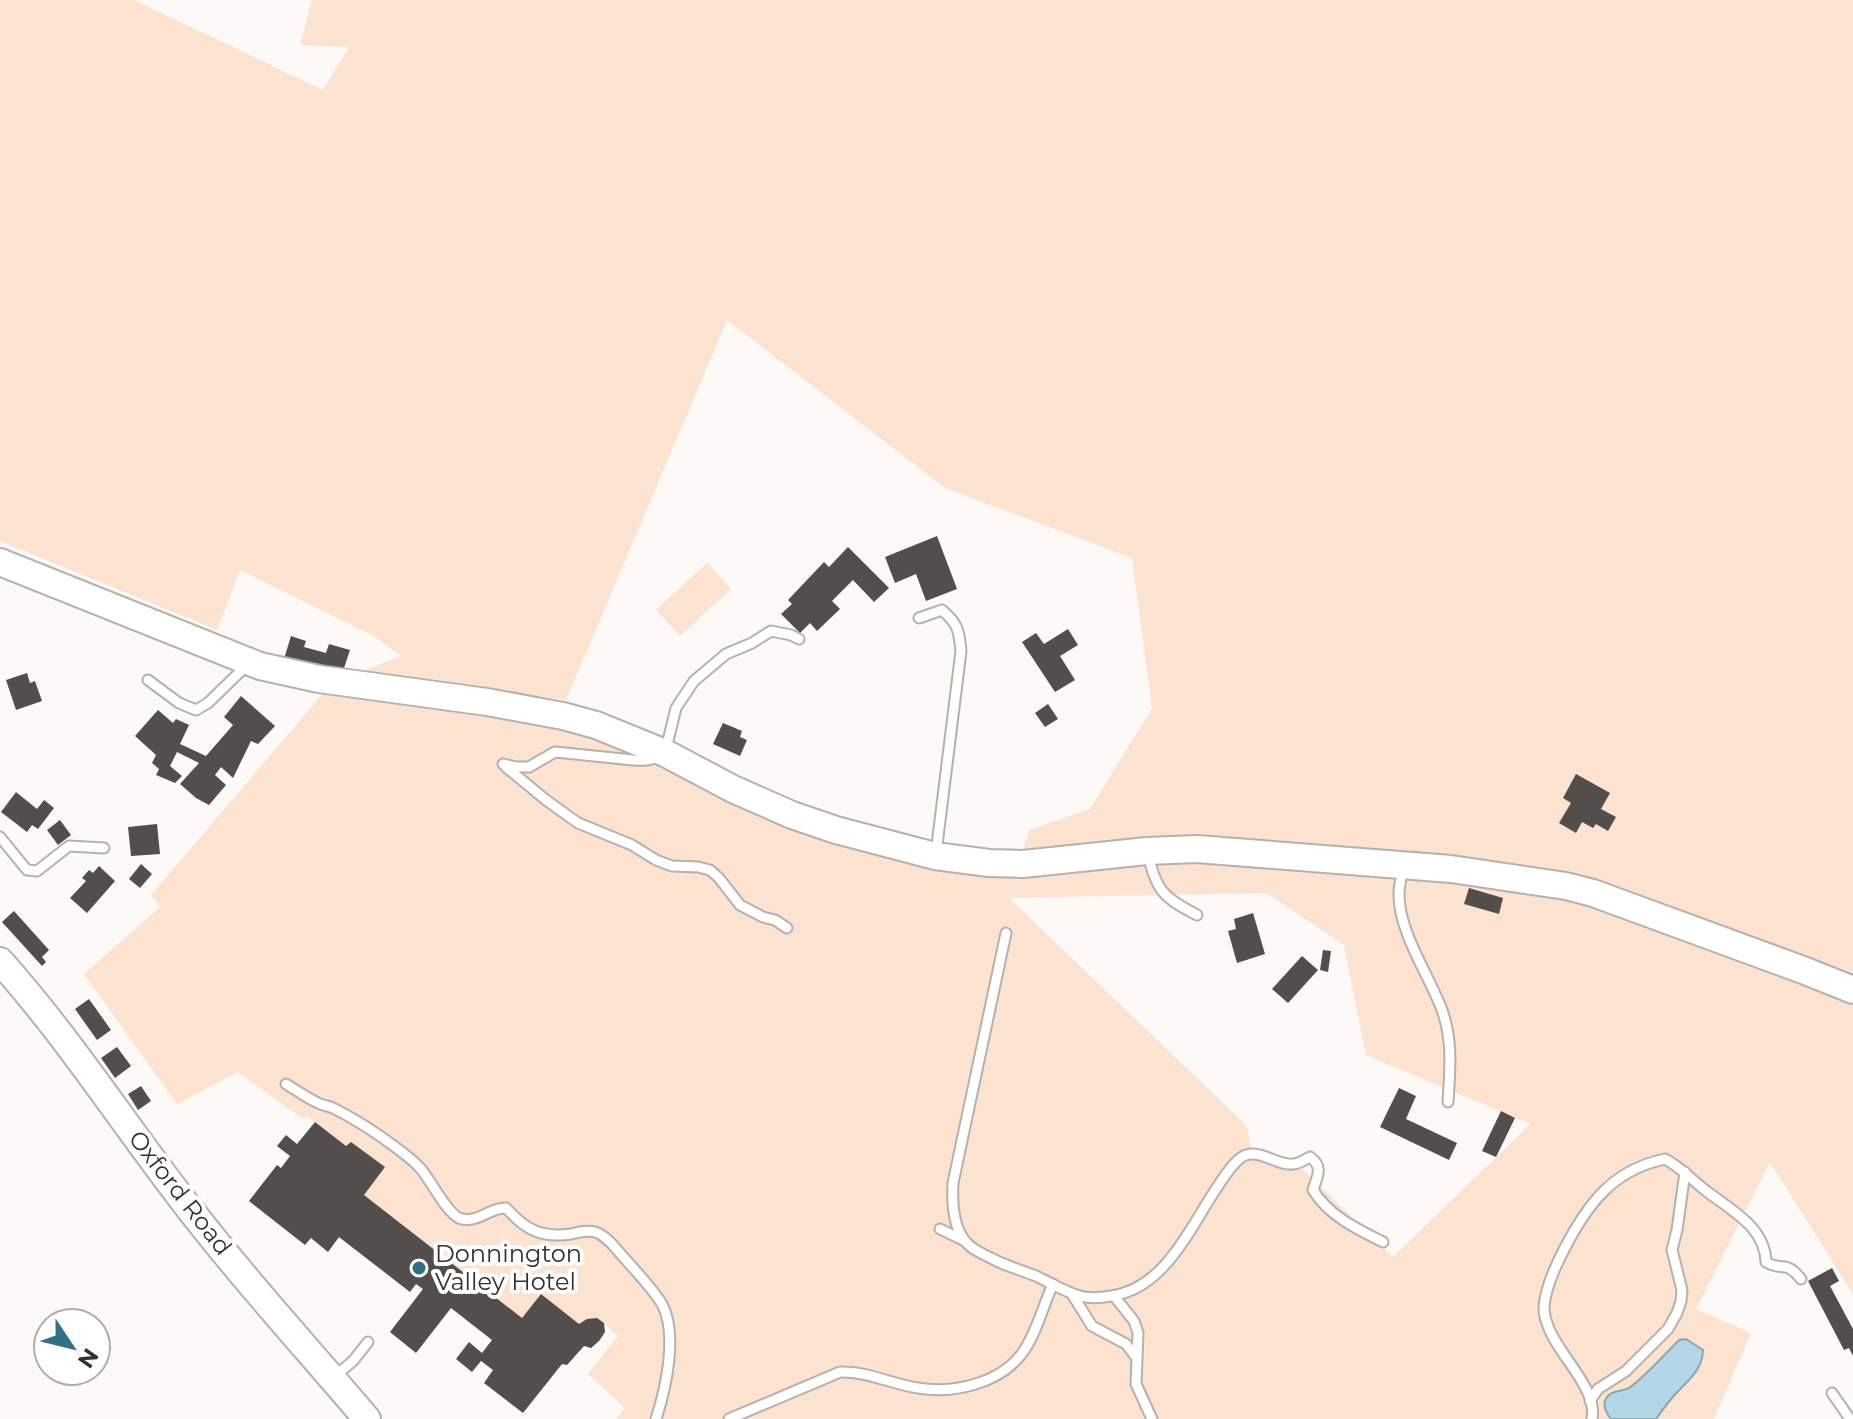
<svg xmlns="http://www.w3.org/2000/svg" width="1853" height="1419" viewBox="0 0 1853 1419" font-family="Montserrat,sans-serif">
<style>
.green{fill:#fce3cf;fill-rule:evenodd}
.water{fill:#b2d7e6;stroke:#8ca5af;stroke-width:2}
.building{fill:#514e4c}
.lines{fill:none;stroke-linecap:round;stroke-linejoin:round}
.lane-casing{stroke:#b4b1ae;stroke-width:13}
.secondary-casing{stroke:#b4b1ae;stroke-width:30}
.lane{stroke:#fff;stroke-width:9}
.secondary{stroke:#fff;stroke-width:26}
.poi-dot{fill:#306f84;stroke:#fff;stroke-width:3}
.labels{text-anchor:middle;stroke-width:8;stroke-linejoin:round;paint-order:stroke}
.street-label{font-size:24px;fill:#323130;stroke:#fff}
.poi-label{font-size:24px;fill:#323130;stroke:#fff;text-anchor:start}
</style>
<rect width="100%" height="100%" fill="#fcf9f6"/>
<!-- green -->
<g class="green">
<path d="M0,0H134L323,90L349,47L300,45L312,0H1853V1294L1770,1162L1696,1309L1751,1333L1714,1419H616L625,1408L588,1374L618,1336C604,1324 597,1312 579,1324L541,1294L522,1318L364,1195L385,1167L351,1142L346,1146L307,1116L303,1119L238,1072L177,1104L84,974L160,907L151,895L331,684L401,656L374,636L240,570L217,630L0,541ZM727,320L945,488L1132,558L1152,708L1090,809L1029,830L1019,863L763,803L563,716L474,705L482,688L566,700ZM1267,893L1344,945L1366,1055L1530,1124L1393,1257L1295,1162L1252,1154L1247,1126L1009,898Z"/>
<polygon points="707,563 731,589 680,636 656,610"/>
</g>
<!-- water -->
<path class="water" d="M1686,1339L1703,1350C1702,1373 1685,1382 1672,1398C1666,1405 1661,1412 1656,1419H1611C1607,1414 1603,1408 1605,1401C1609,1390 1619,1392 1627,1389C1637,1385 1669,1350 1679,1340Z"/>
<!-- building -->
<g class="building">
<polygon points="937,536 957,589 926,601 916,574 895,583 885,557"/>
<polygon points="848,547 889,588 874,602 853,580 832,601 840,609 817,631 810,623 800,633 781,614 792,604 788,600 824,562 829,567"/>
<polygon points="1068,629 1078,645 1060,656 1075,680 1055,692 1022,642 1036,633 1044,644"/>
<polygon points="291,636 306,641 304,647 326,653 329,644 350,650 341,677 284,659"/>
<polygon points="27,673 30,683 35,681 42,701 16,710 6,680"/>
<polygon points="241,696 275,726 258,744 251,741 233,778 221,767 215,775 226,785 209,805 196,798 180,784 199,763 177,752 170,766 182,776 175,783 156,775 159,769 152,763 156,755 135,736 158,710 173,723 176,719 189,725 180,744 206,756 233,725 224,717"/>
<polygon points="1048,704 1058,719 1045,727 1035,713"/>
<polygon points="723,723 742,731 740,737 747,740 740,756 713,744"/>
<polygon points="1576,774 1610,793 1601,809 1616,817 1608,831 1596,824 1593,828 1582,822 1576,833 1559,823 1571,803 1563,798"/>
<polygon points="16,792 37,809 44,800 54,808 38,829 32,825 27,832 1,812"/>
<polygon points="60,820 71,835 58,845 47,830"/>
<polygon points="157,824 160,854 131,856 128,827"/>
<polygon points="141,864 152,874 140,888 129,879"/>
<polygon points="99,866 115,881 87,913 70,898 86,881 82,878 89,870 93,873"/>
<polygon points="1469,888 1503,898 1499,914 1464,904"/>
<polygon points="14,911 49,950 42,957 46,962 42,966 2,922"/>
<polygon points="1253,913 1265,954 1237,963 1228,931 1236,929 1234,919"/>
<polygon points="1323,950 1331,951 1328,972 1320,970"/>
<polygon points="1302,956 1318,970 1288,1003 1272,989"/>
<polygon points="89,999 111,1030 97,1040 75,1009"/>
<polygon points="117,1047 131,1066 115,1078 101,1058"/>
<polygon points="141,1086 151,1101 138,1110 128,1094"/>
<polygon points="1399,1088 1416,1096 1406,1119 1457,1143 1449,1160 1380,1127"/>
<polygon points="1501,1111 1515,1118 1496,1157 1482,1151"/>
<polygon points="315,1122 346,1146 351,1142 385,1167 364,1195 522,1318 541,1294 579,1324 587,1319 597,1318 604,1323 605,1332 599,1341 591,1348 584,1346 567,1365 562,1364 523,1413 484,1383 493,1370 481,1361 472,1372 456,1359 469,1342 482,1353 492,1340 451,1308 416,1353 390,1332 423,1289 416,1284 410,1292 339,1237 328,1252 311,1238 305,1245 249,1201 277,1165 281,1168 290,1156 277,1146 286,1135 297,1144"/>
<polygon points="1832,1268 1839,1281 1830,1286 1853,1329 1853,1356 1849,1348 1844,1350 1808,1281"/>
</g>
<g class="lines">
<defs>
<g id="lane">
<path d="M919,618L942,610C958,624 959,630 961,651L936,853"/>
<polyline points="148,680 179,703 196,710 208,703 249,663"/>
<path d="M503,764L516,767H529L555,752L633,760C645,761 654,760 665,753L676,708L694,681L726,654L752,643L771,631L791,635L799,639"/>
<polyline points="506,767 546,800 578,823 632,845 656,860 672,866 698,867 710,870 719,878 740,905 763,917 775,920 787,928"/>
<polyline points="0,837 27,870 37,871 69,846 104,848"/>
<path d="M1148,854C1156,891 1164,898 1197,915"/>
<path d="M1403,868C1402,876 1399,885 1399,893C1398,931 1429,975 1442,1010C1453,1041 1450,1070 1448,1102"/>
<path d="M1006,933L953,1183C952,1201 953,1226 965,1241C971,1249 982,1254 991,1258C1005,1266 1021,1270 1036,1276C1051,1283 1065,1292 1080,1296C1091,1299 1100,1298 1111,1296C1163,1289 1188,1232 1214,1192C1220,1183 1235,1158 1246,1155C1262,1150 1278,1166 1293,1164C1299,1164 1304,1160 1310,1157C1324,1167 1317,1177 1313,1190C1329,1216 1357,1229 1383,1242"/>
<path d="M286,1084C296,1090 307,1098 318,1103C324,1106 330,1106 335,1109C357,1120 378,1134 398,1149C406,1155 415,1162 421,1169C431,1181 447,1213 459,1218C476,1225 490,1207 506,1208C526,1230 541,1238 571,1234C579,1232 587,1230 595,1232C608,1236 618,1252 627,1261C639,1275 652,1288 662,1304C678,1334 666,1388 656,1419"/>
<polyline points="940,1229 965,1241"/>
<polyline points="1072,1294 1092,1326 1126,1344 1136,1357"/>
<polyline points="1114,1296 1134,1321 1138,1333 1136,1384 1152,1419"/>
<polyline points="335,1376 353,1361 368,1342"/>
<polyline points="1832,1393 1850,1419"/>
<polyline points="1590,1401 1598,1389 1626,1371 1668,1329 1677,1313 1681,1301 1682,1290 1672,1250 1677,1230 1685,1172"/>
<path d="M729,1419L840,1372C867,1371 891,1384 918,1388C955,1394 1001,1383 1023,1352C1037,1332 1043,1306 1053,1284"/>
<path d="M1592,1419C1598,1388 1557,1354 1548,1326C1546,1321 1544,1314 1544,1308C1545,1277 1580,1216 1601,1194C1618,1176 1641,1164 1665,1159C1682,1168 1694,1182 1709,1193C1734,1212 1765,1228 1766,1262C1782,1272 1785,1259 1801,1279"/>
</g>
<g id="secondary">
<polyline points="0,562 260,666 319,679 487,702 563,716 596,725 665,753 733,789 792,815 836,830 935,856 989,863 1023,864 1147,851 1197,849 1451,869 1566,886 1593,893 1803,970 1853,990"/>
<path d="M0,961C67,1036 121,1120 182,1199C240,1275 305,1346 367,1419"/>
</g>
</defs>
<!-- lane casing -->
<use href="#lane" class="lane-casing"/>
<!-- secondary casing -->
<use href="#secondary" class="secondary-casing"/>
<!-- lane -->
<use href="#lane" class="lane"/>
<!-- secondary -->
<use href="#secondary" class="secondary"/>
</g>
<!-- markers -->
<circle class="poi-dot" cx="419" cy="1268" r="8"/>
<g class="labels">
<!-- street labels -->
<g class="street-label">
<text transform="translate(180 1193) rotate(52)" y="8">Oxford Road</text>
</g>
<!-- poi labels -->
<g class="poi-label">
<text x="435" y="1262">Donnington<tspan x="435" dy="28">Valley Hotel</tspan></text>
</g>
</g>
<!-- north arrow -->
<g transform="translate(72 1347) rotate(125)"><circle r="38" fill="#ffffff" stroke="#adadac" stroke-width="2"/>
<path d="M0-6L14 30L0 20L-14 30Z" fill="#306f84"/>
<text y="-12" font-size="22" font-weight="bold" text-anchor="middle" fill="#323130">N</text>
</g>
</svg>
